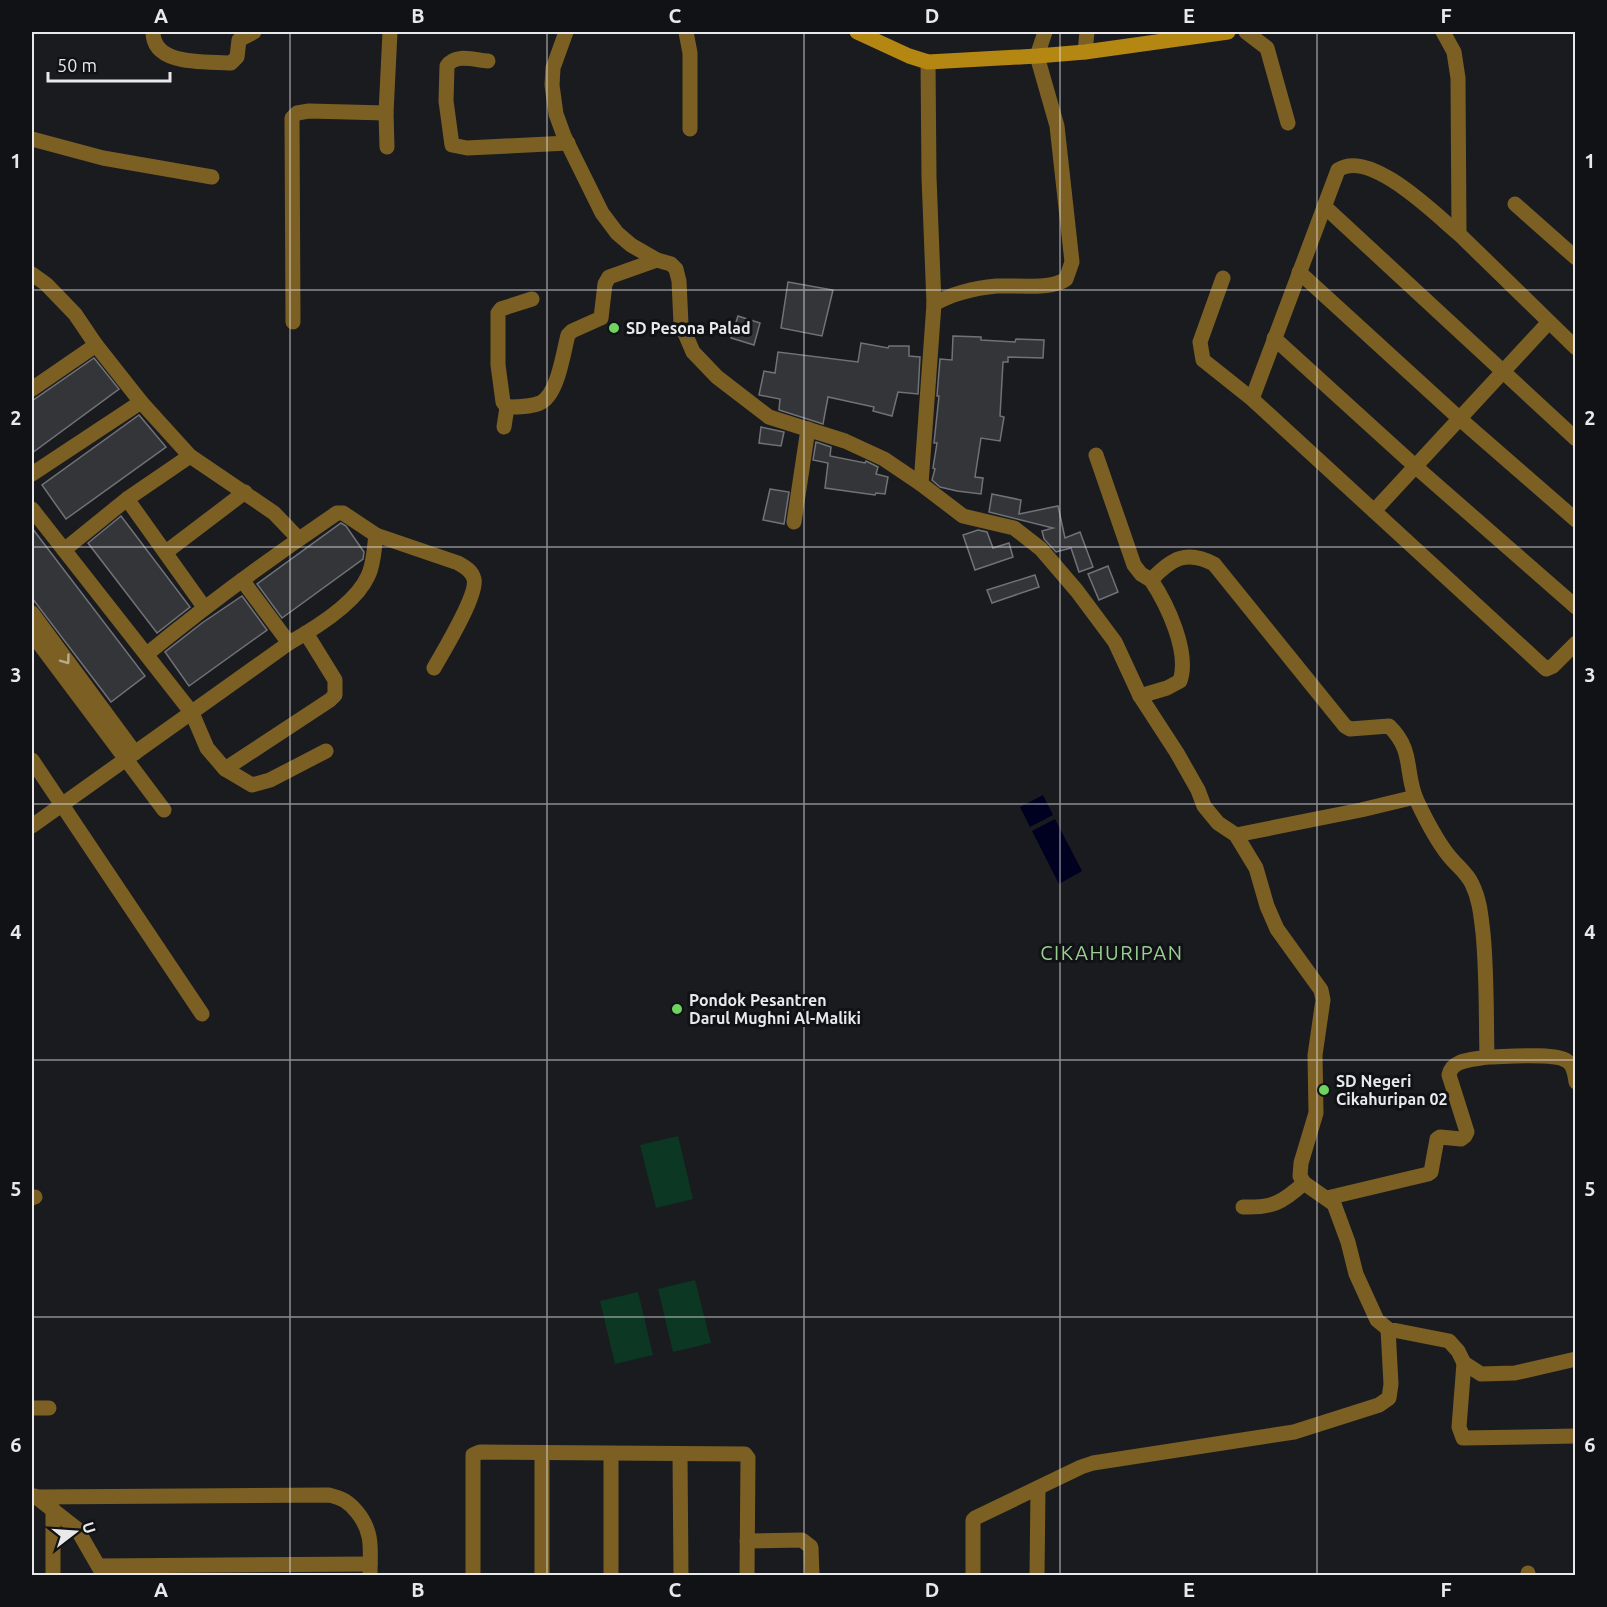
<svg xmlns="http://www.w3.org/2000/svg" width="1607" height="1607" viewBox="0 0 1607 1607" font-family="Ubuntu,sans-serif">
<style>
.green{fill:#0b3723}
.water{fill:#000020}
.building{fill:#343539;stroke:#717277;stroke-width:1.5}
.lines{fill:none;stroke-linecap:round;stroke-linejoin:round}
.street{stroke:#7c6023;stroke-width:15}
.secondary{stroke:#b48712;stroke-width:15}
.oneway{stroke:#b8ab92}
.grid{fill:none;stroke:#e9e9ec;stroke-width:1.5;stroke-opacity:0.55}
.poi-dot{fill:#6fd35f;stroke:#111216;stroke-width:2}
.labels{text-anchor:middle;stroke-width:6;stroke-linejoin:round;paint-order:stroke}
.poi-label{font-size:16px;font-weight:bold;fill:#e9e9ec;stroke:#111216;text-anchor:start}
.quarter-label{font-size:20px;letter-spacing:1.5px;fill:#9bcf92;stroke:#111216}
.neatline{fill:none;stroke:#e9e9ec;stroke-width:2}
.grid-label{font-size:20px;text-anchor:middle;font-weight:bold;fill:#e9e9ec}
</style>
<rect width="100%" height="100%" fill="#1a1b1f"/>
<!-- green -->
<g class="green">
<polygon points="678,1136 693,1199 656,1208 640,1145"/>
<polygon points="695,1280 711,1343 673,1352 658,1289"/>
<polygon points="638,1292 653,1355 615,1364 600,1301"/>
</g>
<!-- water -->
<g class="water">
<polygon points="1043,795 1053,815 1030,827 1020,807"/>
<polygon points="1055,819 1082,871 1059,884 1032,831"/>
</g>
<!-- building -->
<g class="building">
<polygon points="788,282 833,290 822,336 781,328"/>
<polygon points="738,316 760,323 754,345 731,338"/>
<polygon points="953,336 981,337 981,340 1015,342 1016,339 1044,340 1043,358 1008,357 1008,362 1003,362 1000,416 1004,417 1000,441 981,438 975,477 983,478 981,494 957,491 940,487 932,480 935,469 933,468 937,443 934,443 939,396 937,396 940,359 952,360"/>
<polygon points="861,343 888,348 889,346 909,346 909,356 920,357 918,394 898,392 892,416 873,411 874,407 828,397 823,424 779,410 780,399 759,395 764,371 775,373 778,352 858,362"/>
<polygon points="94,358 119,389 32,453 32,401"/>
<polygon points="139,415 166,447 66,519 42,485"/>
<polygon points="761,427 784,432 781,446 759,443"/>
<polygon points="816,442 831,447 830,456 865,463 866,461 878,467 876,474 888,477 885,494 876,493 875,495 825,488 828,463 813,460"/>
<polygon points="770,489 789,492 784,524 763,520"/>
<polygon points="992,494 1021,500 1019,514 1058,506 1065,538 1080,532 1093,567 1079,572 1071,548 1056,552 1044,539 1042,531 1053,528 989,512"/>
<polygon points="121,516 190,607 157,633 88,543"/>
<polygon points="341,523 346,526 364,552 363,559 282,618 257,584"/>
<polygon points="32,528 145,676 111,702 32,598"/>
<polygon points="978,530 987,532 993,548 1009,543 1013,557 975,570 963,535"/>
<polygon points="1108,566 1118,592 1099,600 1088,574"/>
<polygon points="1035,575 1039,587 992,603 987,590"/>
<polygon points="242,596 267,630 189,686 165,652 202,623"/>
</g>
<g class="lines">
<!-- street -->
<g class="street">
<path d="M153,32C153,67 208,61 231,63L237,57L239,40L254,32"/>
<polyline points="566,32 553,68 552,85 556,114 564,136 602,213 617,233 631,245 657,260 671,264 676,269 679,281 681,324 693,352 717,377 769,417 845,441 884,459 921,484 963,516 1014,528 1041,549 1077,591 1115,642 1140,696 1177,753 1198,790 1204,806 1218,823 1236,835 1256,868 1267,906 1277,929 1321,990 1323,1000 1315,1055 1316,1113 1301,1163 1300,1176 1304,1183 1334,1204 1348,1242 1356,1274 1377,1320 1388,1329 1449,1341 1458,1351 1464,1363 1481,1374 1515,1373 1576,1359"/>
<polyline points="686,32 690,53 690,129"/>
<polyline points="1246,32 1267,48 1288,123"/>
<polyline points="1443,32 1454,52 1458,78 1459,234 1576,348"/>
<polyline points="1085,52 1087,32"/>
<path d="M488,61C475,60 455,53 447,66L446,101L452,145L467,148L568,143"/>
<polyline points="928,62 929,177 934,304"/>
<polyline points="32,139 103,158 212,177"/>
<polyline points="387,147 386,113 390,32"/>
<polyline points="1515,204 1576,258"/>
<polyline points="1324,206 1576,439"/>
<polyline points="1299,272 1460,419 1576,520"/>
<polyline points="32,274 46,284 75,314 96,345 141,402 190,456 274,513 298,538"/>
<polyline points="1223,278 1200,342 1203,360 1252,399 1374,511"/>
<polyline points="293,322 292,118 297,113 309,111 386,113"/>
<polyline points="1548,323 1374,511 1546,669 1553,666 1576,643"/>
<polyline points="1274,338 1416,467 1576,607"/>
<polyline points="32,389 96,345"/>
<path d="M1252,399L1338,170C1370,148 1436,215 1459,234"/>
<polyline points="507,407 503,402 498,365 498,313 501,309 532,299"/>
<path d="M504,427L507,407C518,407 530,407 540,403C558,395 563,353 568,335L572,331L601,318L605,284L609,277L657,260"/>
<polyline points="1096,455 1134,565 1141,574 1151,580"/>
<polyline points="32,474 141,402"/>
<path d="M921,484L934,304C953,293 975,288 997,286C1016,285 1052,290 1066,279L1072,262L1057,126L1037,56L1045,32"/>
<polyline points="127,499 204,607"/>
<polyline points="32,509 192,713 207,748 225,769 330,700 335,695 335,680 306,633"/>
<polyline points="794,522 808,429"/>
<polyline points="64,550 127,499 190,456"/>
<polyline points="166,552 245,492"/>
<polyline points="242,580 289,643"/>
<polyline points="32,613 135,753"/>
<polyline points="32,634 164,810"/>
<path d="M147,654C208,604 272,557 337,513H343L376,535L458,563C465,567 472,571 474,579C478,595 443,652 434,668"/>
<path d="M1140,696L1167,688L1180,681C1190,652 1167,604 1151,580C1171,559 1186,549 1214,564L1345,726L1350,729L1389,726C1415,751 1404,773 1417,801C1426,820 1436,840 1449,856C1457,866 1467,873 1472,884C1480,900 1481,917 1483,933C1487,974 1486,1016 1487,1057C1473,1060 1452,1059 1449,1075L1467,1132L1465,1136L1461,1139L1440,1137L1437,1139L1431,1172L1428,1174L1327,1198"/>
<polyline points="32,760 202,1014"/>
<polyline points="225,769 252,785 270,780 326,751"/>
<path d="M32,826L289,643C314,629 356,603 368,576C374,564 374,549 376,535"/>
<polyline points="1236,835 1361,810 1415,797"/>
<path d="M1487,1057C1504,1057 1555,1052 1567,1061C1574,1065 1575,1075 1576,1082"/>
<polyline points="32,1198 35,1197"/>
<path d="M1243,1207C1272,1208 1282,1203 1304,1183"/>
<polyline points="1464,1363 1459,1427 1463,1438 1576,1436"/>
<polyline points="32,1408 49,1408"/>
<polyline points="542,1454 542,1576"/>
<polyline points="611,1454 611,1576"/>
<polyline points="680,1454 681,1576"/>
<polyline points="35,1496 77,1529 104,1576"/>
<path d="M37,1497L329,1495C342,1498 349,1502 357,1512C374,1533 370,1550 370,1576"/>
<polyline points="747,1541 802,1540 811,1547 812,1576"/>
<polyline points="100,1566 370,1564"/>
<polyline points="1528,1573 1528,1576"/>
<polyline points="53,1576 53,1509"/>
<polyline points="473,1576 473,1455 480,1452 745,1454 748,1458 747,1576"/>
<polyline points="973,1576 973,1520 975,1518 1081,1467 1093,1463 1294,1432 1379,1405 1389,1398 1391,1384 1388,1329"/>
<polyline points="1037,1576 1038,1488"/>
</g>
<!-- secondary -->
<polyline class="secondary" points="857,32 909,56 928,62 1037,56 1085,52 1228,32"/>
</g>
<!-- one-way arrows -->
<defs><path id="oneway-chevron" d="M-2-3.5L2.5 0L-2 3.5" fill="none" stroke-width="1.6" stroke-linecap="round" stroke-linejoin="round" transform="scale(1.5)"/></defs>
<use class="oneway" href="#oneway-chevron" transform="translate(66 660) rotate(54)"/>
<!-- grid -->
<path class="grid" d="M290,32V1576M547,32V1576M804,32V1576M1060,32V1576M1317,32V1576M32,290H1576M32,547H1576M32,804H1576M32,1060H1576M32,1317H1576"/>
<!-- markers -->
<g class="poi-dot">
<circle cx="614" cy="328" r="6"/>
<circle cx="677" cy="1009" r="6"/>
<circle cx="1324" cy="1090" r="6"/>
</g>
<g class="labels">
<!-- poi labels -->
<g class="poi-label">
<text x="626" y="334">SD Pesona Palad</text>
<text x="689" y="1006">Pondok Pesantren<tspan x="689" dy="18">Darul Mughni Al-Maliki</tspan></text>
<text x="1336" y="1087">SD Negeri<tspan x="1336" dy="18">Cikahuripan 02</tspan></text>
</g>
<!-- quarter labels -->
<g class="quarter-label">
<text x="1112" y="960">CIKAHURIPAN</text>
</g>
</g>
<!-- border -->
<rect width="1607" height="1607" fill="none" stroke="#111216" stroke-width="66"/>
<!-- north arrow -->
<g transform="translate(75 1532) rotate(73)" stroke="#111216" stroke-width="4.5" paint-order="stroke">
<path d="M0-4.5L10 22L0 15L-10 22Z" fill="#e9e9ec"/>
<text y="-9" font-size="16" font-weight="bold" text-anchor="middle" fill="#e9e9ec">U</text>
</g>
<!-- scale -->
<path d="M48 72v9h122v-9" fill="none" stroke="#e9e9ec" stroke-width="3"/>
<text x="57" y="72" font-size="18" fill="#e9e9ec" stroke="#111216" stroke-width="4.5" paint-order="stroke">50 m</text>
<rect x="33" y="33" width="1541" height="1541" class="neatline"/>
<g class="grid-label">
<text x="161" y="23">A</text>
<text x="418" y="23">B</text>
<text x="675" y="23">C</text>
<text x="932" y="23">D</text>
<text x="1189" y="23">E</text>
<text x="1446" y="23">F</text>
<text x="16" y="168">1</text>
<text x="1590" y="168">1</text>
<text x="16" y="425">2</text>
<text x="1590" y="425">2</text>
<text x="16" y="682">3</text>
<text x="1590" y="682">3</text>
<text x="16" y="939">4</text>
<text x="1590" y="939">4</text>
<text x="16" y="1196">5</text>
<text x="1590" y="1196">5</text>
<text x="16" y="1452">6</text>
<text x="1590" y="1452">6</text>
<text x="161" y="1597">A</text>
<text x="418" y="1597">B</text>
<text x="675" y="1597">C</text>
<text x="932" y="1597">D</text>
<text x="1189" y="1597">E</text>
<text x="1446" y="1597">F</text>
</g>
</svg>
